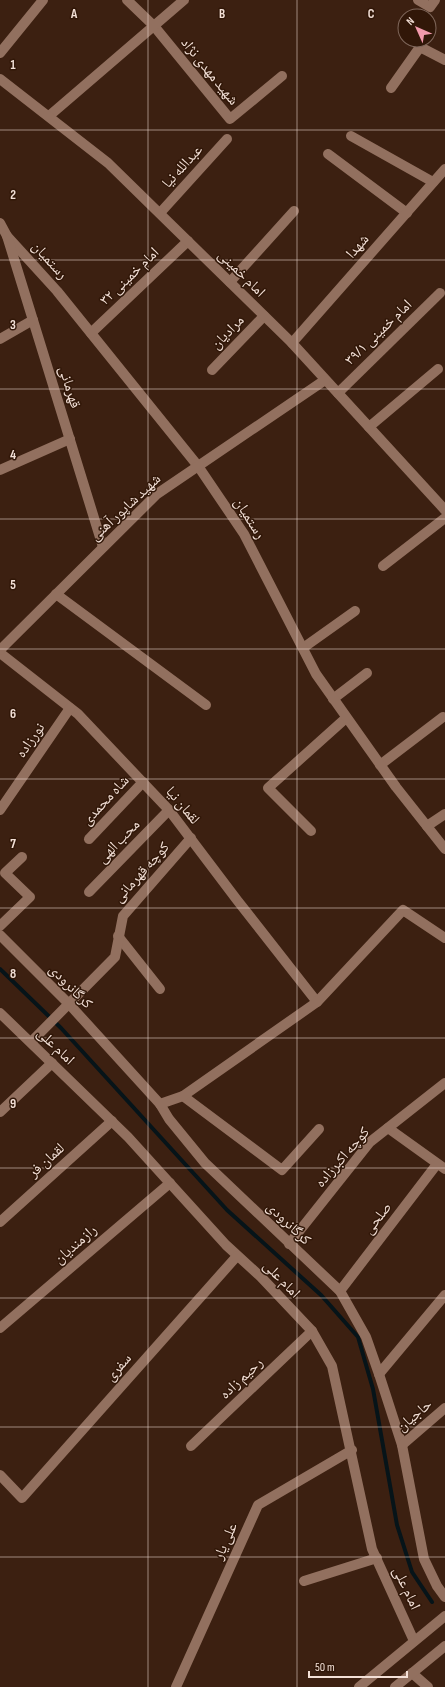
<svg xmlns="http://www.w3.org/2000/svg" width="445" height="1687" viewBox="0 0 445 1687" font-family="'Sofia Sans Condensed','Noto Naskh Arabic',sans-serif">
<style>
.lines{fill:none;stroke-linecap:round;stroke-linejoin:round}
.stream{stroke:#061419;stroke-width:4}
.minor{stroke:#92705f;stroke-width:10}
.tertiary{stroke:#92705f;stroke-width:10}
.secondary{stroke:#92705f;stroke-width:10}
.grid{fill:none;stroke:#f3e0d7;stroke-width:1;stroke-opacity:0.55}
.labels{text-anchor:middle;stroke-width:3;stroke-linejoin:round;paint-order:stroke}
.street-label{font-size:15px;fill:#f3e0d7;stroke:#311708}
.grid-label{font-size:13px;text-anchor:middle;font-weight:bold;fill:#f3e0d7;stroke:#311708;stroke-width:3;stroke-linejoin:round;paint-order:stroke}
</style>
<rect width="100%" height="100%" fill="#3c2011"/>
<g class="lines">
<!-- stream -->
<polyline class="stream" points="0,969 61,1028 227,1210 321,1295 358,1337 373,1389 397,1525 412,1572 432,1602"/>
<!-- minor -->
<g class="minor">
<polyline points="127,0 154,26 230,119 282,76"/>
<polyline points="418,0 430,7 435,0"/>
<polyline points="0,53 43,0"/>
<polyline points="391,88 420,47 445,60"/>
<polyline points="49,116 184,0"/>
<polyline points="351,136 433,182"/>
<polyline points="328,154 407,213"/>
<polyline points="160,213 227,139"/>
<polyline points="0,223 7,236 57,291 198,466"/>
<polyline points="7,236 103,547"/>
<polyline points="230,282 294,211"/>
<polyline points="91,333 188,241"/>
<polyline points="0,339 33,320"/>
<polyline points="292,343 445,169"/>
<polyline points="212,370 264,316"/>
<polyline points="338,393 440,293"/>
<polyline points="369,427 438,369"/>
<polyline points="0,470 70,439"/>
<polyline points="383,566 445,518"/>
<polyline points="56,594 206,705"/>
<polyline points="303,648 355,611"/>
<polyline points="0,653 78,714 169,810 237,900 317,1002"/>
<polyline points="333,699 367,673"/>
<polyline points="380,765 443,717"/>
<polyline points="0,810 70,708"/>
<polyline points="427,826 445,814"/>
<polyline points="311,831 268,788 346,718"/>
<polyline points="89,839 143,782"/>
<polyline points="89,892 169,810"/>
<polyline points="0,926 30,897 5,873 22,857"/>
<polyline points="0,935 69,1004 160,1104 169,1119 205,1163 340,1291 366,1337 379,1374 402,1445 424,1559 437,1586 445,1597"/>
<polyline points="118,936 160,989"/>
<polyline points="0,1013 128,1137 226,1245 261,1277 312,1331 332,1366 372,1549 414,1641"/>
<polyline points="31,1042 115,957 123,916 191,838"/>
<polyline points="183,1096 282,1170 319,1129"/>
<polyline points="160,1104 183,1096 317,1002 403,910 445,938"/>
<polyline points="0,1112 52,1063"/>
<polyline points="388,1128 445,1169"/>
<polyline points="0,1222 112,1121"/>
<polyline points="289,1244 370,1142 445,1083"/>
<polyline points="340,1291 437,1164"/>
<polyline points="0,1328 170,1183"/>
<polyline points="379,1374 445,1295"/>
<polyline points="402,1445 445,1408"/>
<polyline points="191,1446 312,1331"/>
<polyline points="0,1475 22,1498 237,1256"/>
<polyline points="304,1581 377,1558"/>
<polyline points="412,1673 428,1687"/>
<polyline points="176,1687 258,1505 352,1450"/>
</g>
<!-- tertiary -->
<g class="tertiary">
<polyline points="0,79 108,163 292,343 445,510"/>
<polyline points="198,466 244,534 316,674 396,787 445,849"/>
<polyline points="0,650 157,494 325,380"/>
</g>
<!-- secondary -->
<g class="secondary">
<polyline points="359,1687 445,1616"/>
<polyline points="395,1687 445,1646"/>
</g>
</g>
<!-- grid -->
<path class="grid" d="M148,0V1687M297,0V1687M0,130H445M0,260H445M0,389H445M0,519H445M0,649H445M0,779H445M0,908H445M0,1038H445M0,1168H445M0,1298H445M0,1427H445M0,1557H445"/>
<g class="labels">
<!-- street labels -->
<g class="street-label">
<text transform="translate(210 71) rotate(51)" y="5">شهید مهدی نژاد</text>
<text transform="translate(182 166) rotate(-48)" y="5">عبدالله نیا</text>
<text transform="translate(357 246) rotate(-49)" y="5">شهدا</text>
<text transform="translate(50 260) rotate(48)" y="5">رستمیان</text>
<text transform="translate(242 273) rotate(45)" y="5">امام خمینی</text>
<text transform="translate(129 276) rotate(-44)" y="5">امام خمینی ۳۲</text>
<text transform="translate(227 332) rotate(-46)" y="5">مرادیان</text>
<text transform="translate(378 332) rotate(-44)" y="5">امام خمینی ۳۹/۱</text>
<text transform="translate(70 387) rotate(73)" y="5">قهرمانی</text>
<text transform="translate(125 507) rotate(-43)" y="5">شهید شاپور آهنی</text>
<text transform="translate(250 518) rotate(58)" y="5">رستمیان</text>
<text transform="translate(30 740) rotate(-55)" y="5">نورزاده</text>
<text transform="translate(105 800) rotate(-47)" y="5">شاه محمدی</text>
<text transform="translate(183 805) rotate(50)" y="5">لقمان نیا</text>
<text transform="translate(118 841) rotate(-46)" y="5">محب الهی</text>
<text transform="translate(141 872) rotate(-48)" y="5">کوچه قهرمانی</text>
<text transform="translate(71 986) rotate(46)" y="5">کرگانرودی</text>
<text transform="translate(56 1046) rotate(44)" y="5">امام علی</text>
<text transform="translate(342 1157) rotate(-49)" y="5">کوچه اکبرزاده</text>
<text transform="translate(46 1160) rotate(-42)" y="5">لقمان فر</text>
<text transform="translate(377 1218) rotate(-52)" y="5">صلحی</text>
<text transform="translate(289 1223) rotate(44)" y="5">کرگانرودی</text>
<text transform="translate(75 1244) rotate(-41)" y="5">رازمندیان</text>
<text transform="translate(282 1279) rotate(46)" y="5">امام علی</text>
<text transform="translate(118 1367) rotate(-49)" y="5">سفری</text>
<text transform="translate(241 1378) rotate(-43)" y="5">رحیم زاده</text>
<text transform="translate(414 1415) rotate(-40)" y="5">حاجیان</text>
<text transform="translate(225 1541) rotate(-66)" y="5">علی یار</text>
<text transform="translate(407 1588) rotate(65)" y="5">امام علی</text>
</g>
</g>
<g class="grid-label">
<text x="74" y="18">A</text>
<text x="222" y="18">B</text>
<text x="371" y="18">C</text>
<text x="13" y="69">1</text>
<text x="13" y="199">2</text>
<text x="13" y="329">3</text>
<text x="13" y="459">4</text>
<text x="13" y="589">5</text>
<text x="13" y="718">6</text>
<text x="13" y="848">7</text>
<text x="13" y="978">8</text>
<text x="13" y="1108">9</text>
</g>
<!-- north arrow -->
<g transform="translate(417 28) rotate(315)"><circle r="19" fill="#311708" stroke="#7f675b"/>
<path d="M0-3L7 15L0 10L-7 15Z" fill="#f29aac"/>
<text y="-6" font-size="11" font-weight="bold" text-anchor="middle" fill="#f3e0d7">N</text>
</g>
<!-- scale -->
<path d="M309 1671v6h98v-6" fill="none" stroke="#f3e0d7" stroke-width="2"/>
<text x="315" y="1671" font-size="12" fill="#f3e0d7" stroke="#311708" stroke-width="3" paint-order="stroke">50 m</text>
</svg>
